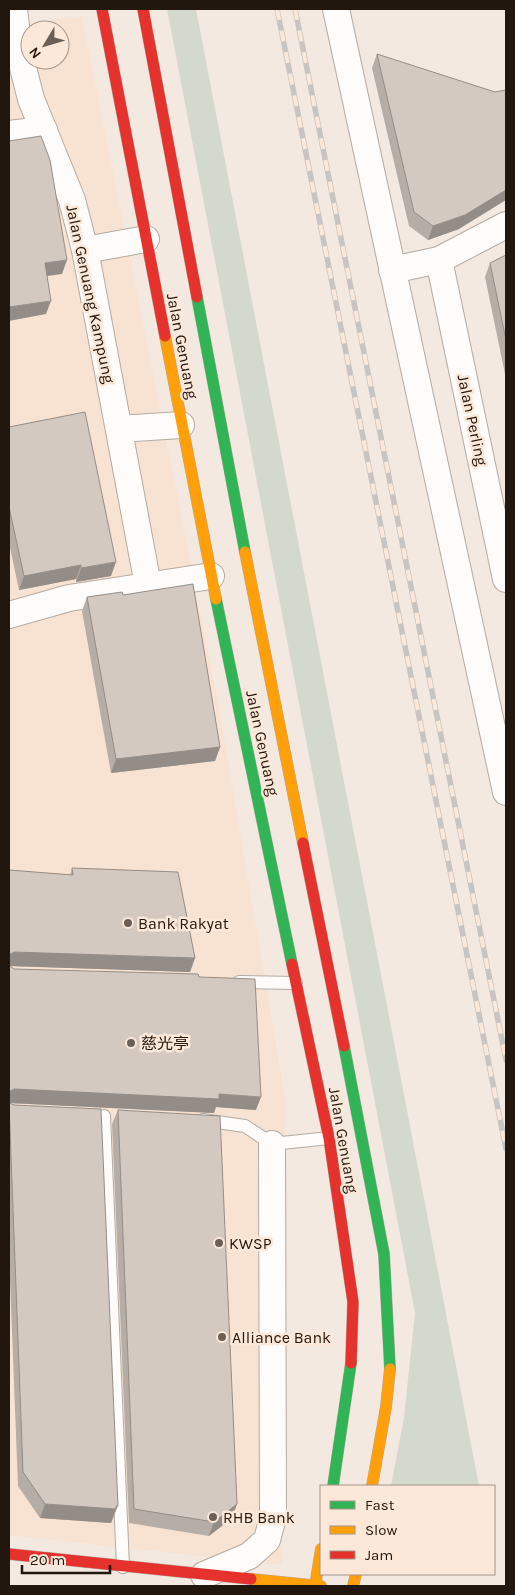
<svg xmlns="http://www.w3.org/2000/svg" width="515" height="1595" viewBox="0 0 515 1595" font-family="Karla,'Noto Sans SC',sans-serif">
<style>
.built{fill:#f8e3d2;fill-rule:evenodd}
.grass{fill:#d3d9cd}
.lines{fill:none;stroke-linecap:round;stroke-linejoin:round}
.lane-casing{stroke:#b4aaa2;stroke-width:14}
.street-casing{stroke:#b4aaa2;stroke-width:28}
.fast-casing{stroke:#b4aaa2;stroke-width:12}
.slow-casing{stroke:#b4aaa2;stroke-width:12}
.jam-casing{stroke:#b4aaa2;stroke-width:12}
.lane{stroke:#fdfcfa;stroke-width:12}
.street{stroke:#fdfcfa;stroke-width:26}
.fast{stroke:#30b455;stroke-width:11}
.slow{stroke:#ff9f0a;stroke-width:11}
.jam{stroke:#e5322d;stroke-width:11}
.rail-casing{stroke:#c7c4c1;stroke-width:5.5}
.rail{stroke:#fbe8d9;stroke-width:4;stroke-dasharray:11;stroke-linecap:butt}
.wall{fill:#b5ada6}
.shaded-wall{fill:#948d87}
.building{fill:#d3c9c1;stroke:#948d87}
.poi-dot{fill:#6b6058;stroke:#fbe8d9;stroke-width:2}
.labels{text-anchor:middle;stroke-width:5;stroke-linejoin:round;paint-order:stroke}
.street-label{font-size:16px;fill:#22170e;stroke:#fbe8d9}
.poi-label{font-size:16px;fill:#22170e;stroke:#fbe8d9;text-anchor:start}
</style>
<rect width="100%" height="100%" fill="#f3e9e1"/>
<!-- built -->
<path class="built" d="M82,16L217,696L286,1104L282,1565L9,1535V26ZM30,30H60V60H30Z"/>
<!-- grass -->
<polygon class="grass" points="167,9 196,9 479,1486 391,1486 404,1418 415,1313"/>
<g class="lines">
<defs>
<g id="lane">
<polyline points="239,982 296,983"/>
<polyline points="104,1116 123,1567"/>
<polyline points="203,1120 245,1126 272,1144 329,1138"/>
</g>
<g id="street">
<polyline points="14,9 19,52 31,99 72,200 85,250 148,585"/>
<polyline points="336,9 506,792"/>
<polyline points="9,134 44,130"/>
<polyline points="85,250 146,239"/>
<polyline points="439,260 506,579"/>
<polyline points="392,270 439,260 506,225"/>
<polyline points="119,429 181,425"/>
<polyline points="9,615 69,598 211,576"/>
<polyline points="204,1575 249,1556 267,1540 273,1517 272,1144"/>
</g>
<g id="fast">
<polyline points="197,297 245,552"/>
<polyline points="216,599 292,964"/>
<polyline points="344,1046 384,1254 390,1369"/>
<polyline points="333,1486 351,1363"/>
</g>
<g id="slow">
<polyline points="165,336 216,599"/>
<polyline points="245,552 303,843"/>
<polyline points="372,1486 386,1407 390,1369"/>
<polyline points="251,1579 321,1586"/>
<polyline points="315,1586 321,1549"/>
<polyline points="353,1586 356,1574"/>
</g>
<g id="jam">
<polyline points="102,9 165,336"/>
<polyline points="143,9 197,297"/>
<polyline points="303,843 344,1046"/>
<polyline points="292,964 329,1138 353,1302 351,1363"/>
<polyline points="9,1554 251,1579"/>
</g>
</defs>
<!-- lane casing -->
<use href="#lane" class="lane-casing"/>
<!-- street casing -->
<use href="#street" class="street-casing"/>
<!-- fast casing -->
<use href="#fast" class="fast-casing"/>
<!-- slow casing -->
<use href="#slow" class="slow-casing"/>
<!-- jam casing -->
<use href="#jam" class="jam-casing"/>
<!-- lane -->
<use href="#lane" class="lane"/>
<!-- street -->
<use href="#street" class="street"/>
<!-- fast -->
<use href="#fast" class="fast"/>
<!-- slow -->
<use href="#slow" class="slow"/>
<!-- jam -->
<use href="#jam" class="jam"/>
<defs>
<g id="rail">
<polyline points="277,9 506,1149"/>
<polyline points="295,9 506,1060"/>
</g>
</defs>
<!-- rail casing -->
<use href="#rail" class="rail-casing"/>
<!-- rail -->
<use href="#rail" class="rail"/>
</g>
<!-- wall -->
<g class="wall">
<polygon points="377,54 459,229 428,240 409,226 372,68"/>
<polygon points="506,255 506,379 485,277 490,263"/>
<polygon points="9,427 111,576 76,582 76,579 19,590 9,543"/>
<polygon points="123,595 220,747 215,761 111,773 82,611 87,597"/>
<polygon points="72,868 195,958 190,972 10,966 14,969 199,977 256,1110 216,1107 214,1113 9,1103 118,1506 111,1523 40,1518 18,1486 9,1254 9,870 70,875"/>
<polygon points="118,1110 237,1504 232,1518 209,1536 129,1523 112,1124"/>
</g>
<!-- shaded-wall -->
<g class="shaded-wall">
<polygon points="506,190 506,200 459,229 428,240 433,226"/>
<polygon points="67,260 62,274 40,277 45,263"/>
<polygon points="51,301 46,314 9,321 9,307"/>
<polygon points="116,562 111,576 76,582 81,568"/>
<polygon points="81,565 76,579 19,590 24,576"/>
<polygon points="220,747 215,761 111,773 116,759"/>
<polygon points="14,952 195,958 190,972 9,966 9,955"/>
<polygon points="14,1089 219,1094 261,1097 256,1110 216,1107 214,1113 9,1103 9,1092"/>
<polygon points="45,1504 116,1509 111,1523 40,1518"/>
<polygon points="237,1504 232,1518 209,1536 214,1522"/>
</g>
<!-- building -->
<g class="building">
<polygon points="377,54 495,92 506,90 506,190 465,215 433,226 414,212"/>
<polygon points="41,136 50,160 67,260 45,263 51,301 9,307 9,141"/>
<polygon points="506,255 506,340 490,263"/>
<polygon points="85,412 116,562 81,568 81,565 24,576 9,507 9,427"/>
<polygon points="193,584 220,747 116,759 87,597 122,592 123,595"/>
<polygon points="72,868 178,872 195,958 14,952 9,955 9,870 73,875"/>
<polygon points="9,965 14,969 198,974 199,977 255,979 261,1097 219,1094 219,1099 14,1089 9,1092"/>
<polygon points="9,1103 14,1105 101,1109 118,1506 116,1506 116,1509 45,1504 23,1472"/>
<polygon points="118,1110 220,1116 237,1504 214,1522 134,1509"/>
</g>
<!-- markers -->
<g class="poi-dot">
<circle cx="128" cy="923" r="5"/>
<circle cx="131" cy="1043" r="5"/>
<circle cx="219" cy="1243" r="5"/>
<circle cx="222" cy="1337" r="5"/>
<circle cx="213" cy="1517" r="5"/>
</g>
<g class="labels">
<!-- street labels -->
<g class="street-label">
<text transform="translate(91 294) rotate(78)" y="6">Jalan Genuang Kampung</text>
<text transform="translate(183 346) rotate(79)" y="6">Jalan Genuang</text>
<text transform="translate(473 420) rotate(78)" y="6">Jalan Perling</text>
<text transform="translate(263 743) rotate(78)" y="6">Jalan Genuang</text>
<text transform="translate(344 1140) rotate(80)" y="6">Jalan Genuang</text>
</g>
<!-- poi labels -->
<g class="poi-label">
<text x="138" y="929">Bank Rakyat</text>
<text x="141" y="1049">慈光亭</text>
<text x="229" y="1249">KWSP</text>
<text x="232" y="1343">Alliance Bank</text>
<text x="223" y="1523">RHB Bank</text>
</g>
</g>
<!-- border -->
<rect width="515" height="1595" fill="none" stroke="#22170e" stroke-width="20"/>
<!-- legend -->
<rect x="320" y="1485" width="175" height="90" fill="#fbe8d9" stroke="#a49488"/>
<rect x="330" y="1501" width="25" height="8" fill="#30b455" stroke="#a49488"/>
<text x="365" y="1510" font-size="15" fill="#22170e">Fast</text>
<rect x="330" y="1526" width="25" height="8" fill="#ff9f0a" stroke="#a49488"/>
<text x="365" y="1535" font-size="15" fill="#22170e">Slow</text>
<rect x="330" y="1551" width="25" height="8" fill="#e5322d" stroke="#a49488"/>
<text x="365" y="1560" font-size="15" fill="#22170e">Jam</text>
<!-- north arrow -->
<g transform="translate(45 45) rotate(232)"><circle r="24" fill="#fbe8d9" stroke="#a49488"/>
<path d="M0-4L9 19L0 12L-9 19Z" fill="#6b6058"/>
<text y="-8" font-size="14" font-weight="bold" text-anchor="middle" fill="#22170e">N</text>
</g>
<!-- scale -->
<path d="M22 1565v8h88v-8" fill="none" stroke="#22170e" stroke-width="2.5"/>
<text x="30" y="1565" font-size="15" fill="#22170e" stroke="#fbe8d9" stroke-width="4" paint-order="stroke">20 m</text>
</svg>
